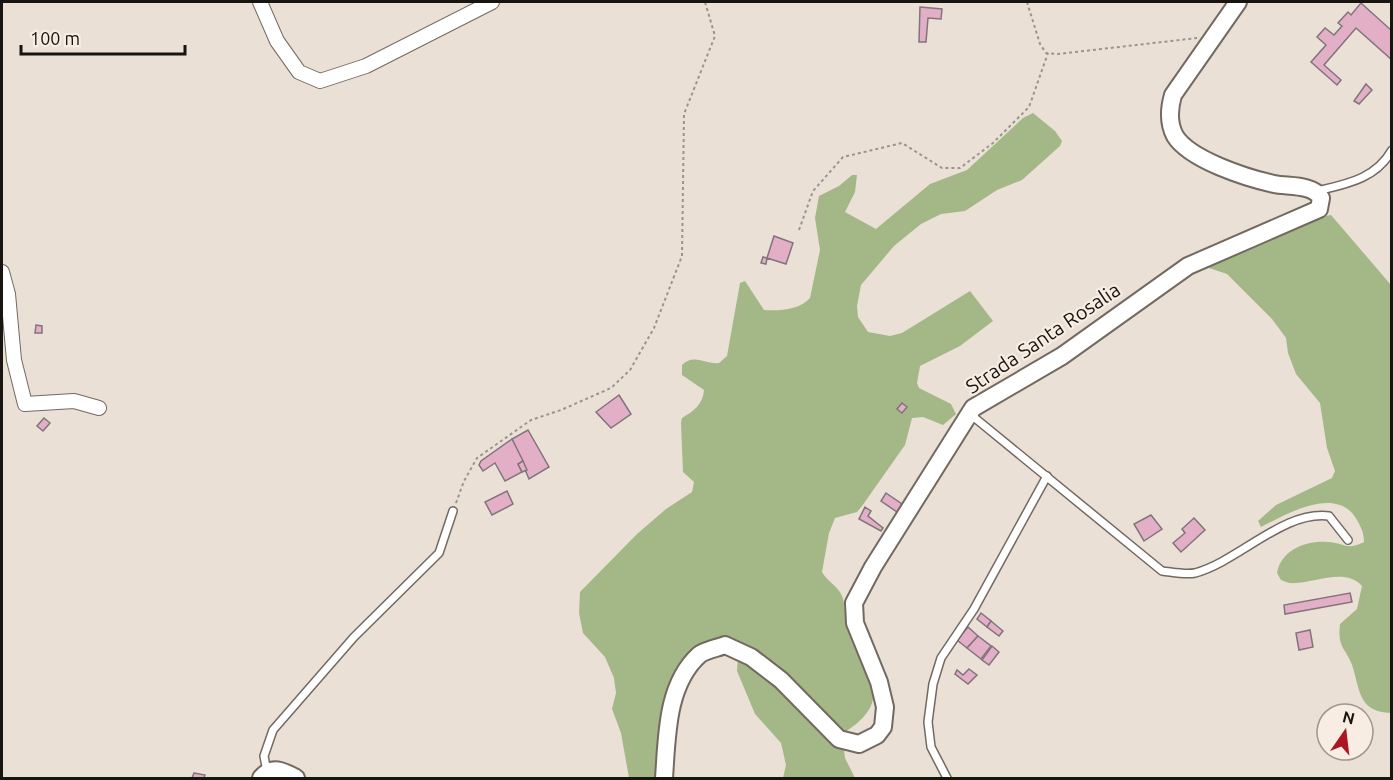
<svg xmlns="http://www.w3.org/2000/svg" width="1393" height="780" viewBox="0 0 1393 780" font-family="Ubuntu,sans-serif">
<style>
.forest{fill:#a4b787}
.building{fill:#e3afc7;stroke:#81747a;stroke-width:1.5}
.lines{fill:none;stroke-linecap:round;stroke-linejoin:round}
.service-casing{stroke:#726961;stroke-width:10}
.minor-casing{stroke:#726961;stroke-width:16}
.tertiary-casing{stroke:#726961;stroke-width:20}
.path{stroke:#9b948c;stroke-width:2;stroke-dasharray:3 3;stroke-linecap:butt}
.service{stroke:#fff;stroke-width:7}
.minor{stroke:#fff;stroke-width:14}
.tertiary{stroke:#fff;stroke-width:16}
.labels{text-anchor:middle;stroke-width:4.5;stroke-linejoin:round;paint-order:stroke}
.street-label{font-size:20px;fill:#181511;stroke:#f7ede3}
</style>
<rect width="100%" height="100%" fill="#eae0d6"/>
<!-- forest -->
<g class="forest">
<path d="M1033,113L1055,131L1062,141L1060,146L1022,180L997,190L965,211L941,214L921,224L894,246L861,285L857,306L858,317L868,332L890,336L902,333L970,291L993,321L960,346L920,366L917,383L919,388L951,404L956,414L943,425L923,417L912,418L905,445L862,506L857,512L835,518L829,533L822,572C827,581 838,586 842,596C846,606 844,618 847,628C860,672 902,697 842,734L845,758L855,778H783L786,765L781,743L755,714L737,671L739,643C730,634 720,635 710,641C656,672 661,723 655,778H629L621,733L612,709L616,693L614,678L605,657L583,633L579,613L580,592L637,534L666,509L692,492L694,482L683,472L681,423L682,418C694,411 703,404 704,390L682,375V365C694,353 706,365 719,363L727,356L740,283L745,281L764,310C779,311 800,310 810,298L820,250L815,218L819,196L839,186L852,175H857L855,192L845,212L876,229L930,184L967,170L1023,118Z"/>
<path d="M1331,215L1391,285V713C1359,712 1360,691 1353,668C1347,648 1337,650 1340,624L1357,609L1362,586C1344,566 1312,585 1289,583L1281,580L1277,573C1281,550 1306,540 1328,542C1345,543 1346,551 1364,542C1364,533 1361,527 1357,520C1337,484 1287,514 1261,527L1258,521L1276,505L1332,478L1335,471L1327,448L1320,403L1296,374L1288,353L1286,338L1272,319L1227,274L1203,266L1317,218Z"/>
</g>
<!-- building -->
<g class="building">
<polygon points="1361,3 1392,31 1392,60 1356,28 1324,65 1341,80 1337,85 1311,62 1326,45 1317,37 1325,28 1334,35 1342,26 1338,23 1348,12 1351,15"/>
<polygon points="920,7 942,9 941,19 928,18 926,42 919,42"/>
<polygon points="1366,84 1372,90 1359,104 1354,101"/>
<polygon points="774,236 793,243 786,264 767,258 766,264 761,263 763,257 767,258"/>
<polygon points="36,325 42,326 42,333 35,333"/>
<polygon points="619,395 631,414 611,428 596,412"/>
<polygon points="902,403 907,407 902,413 897,409"/>
<polygon points="44,418 50,423 43,431 37,426"/>
<polygon points="528,430 549,467 529,479 512,439"/>
<polygon points="512,439 523,461 518,464 522,472 505,481 495,463 483,471 479,465 481,461"/>
<polygon points="523,461 527,470 522,472 518,464"/>
<polygon points="507,491 513,504 492,515 485,502"/>
<polygon points="886,493 902,504 897,512 881,501"/>
<polygon points="865,507 871,511 868,516 883,528 881,531 859,519"/>
<polygon points="1151,515 1162,529 1144,541 1134,524"/>
<polygon points="1194,518 1205,530 1181,552 1173,543 1185,533 1182,529"/>
<polygon points="1350,593 1352,602 1285,614 1284,605"/>
<polygon points="981,613 991,621 987,627 977,619"/>
<polygon points="991,621 1003,631 999,636 987,627"/>
<polygon points="968,627 978,636 967,648 957,640"/>
<polygon points="1310,630 1313,647 1299,650 1296,633"/>
<polygon points="978,636 991,646 981,659 967,648"/>
<polygon points="992,646 999,652 989,665 982,660"/>
<polygon points="969,669 977,675 968,684 955,674 957,670 963,675"/>
<polygon points="194,773 205,775 204,778 192,778"/>
</g>
<g class="lines">
<defs>
<g id="service">
<path d="M1317,191C1346,184 1376,179 1392,150"/>
<path d="M970,414L1162,571C1172,572 1185,575 1195,573C1239,561 1284,510 1329,516L1348,540"/>
<polyline points="267,772 264,756 273,730 354,637 439,553 453,511"/>
<polyline points="947,778 931,747 928,722 933,684 941,658 974,609 1047,476"/>
</g>
<g id="minor">
<polyline points="260,2 277,41 299,72 320,81 366,66 492,2"/>
<polyline points="2,272 8,294 14,360 25,404 74,401 99,408"/>
</g>
<g id="tertiary">
<path d="M261,778C272,765 283,771 296,778"/>
<path d="M664,778C667,738 666,685 699,655C705,650 718,648 725,645L751,657L781,680L839,739L859,744L877,735L883,727L885,707L879,682L855,623L854,603L873,567L973,408L1062,356L1188,266L1319,209L1321,198C1313,184 1288,187 1274,184C1247,178 1190,160 1175,136C1168,123 1169,109 1173,95L1238,2"/>
</g>
</defs>
<!-- service casing -->
<use href="#service" class="service-casing"/>
<!-- minor casing -->
<use href="#minor" class="minor-casing"/>
<!-- tertiary casing -->
<use href="#tertiary" class="tertiary-casing"/>
<!-- path -->
<g class="path">
<polyline points="1027,2 1040,44 1046,53 1058,54 1197,38"/>
<polyline points="799,230 813,191 843,157 902,143 942,168 960,168 993,143 1029,107 1048,53"/>
<polyline points="456,503 464,481 477,458 531,420 561,410 611,388 630,370 654,328 682,256 684,114 715,36 705,2"/>
</g>
<!-- service -->
<use href="#service" class="service"/>
<!-- minor -->
<use href="#minor" class="minor"/>
<!-- tertiary -->
<use href="#tertiary" class="tertiary"/>
</g>
<g class="labels">
<!-- street labels -->
<g class="street-label">
<text transform="translate(1043 338) rotate(-34)" y="7">Strada Santa Rosalia</text>
</g>
</g>
<!-- border -->
<rect width="1393" height="780" fill="none" stroke="#181511" stroke-width="6"/>
<!-- north arrow -->
<g transform="translate(1345 732) rotate(14)"><circle r="28" fill="#f7ede3" stroke="#9e978f" stroke-width="1.5"/>
<path d="M0-4.5L10 22L0 15L-10 22Z" fill="#aa1621"/>
<text y="-9" font-size="16" font-weight="bold" text-anchor="middle" fill="#181511">N</text>
</g>
<!-- scale -->
<path d="M21 45v9h164v-9" fill="none" stroke="#181511" stroke-width="3"/>
<text x="30" y="45" font-size="18" fill="#181511" stroke="#f7ede3" stroke-width="4.5" paint-order="stroke">100 m</text>
</svg>
